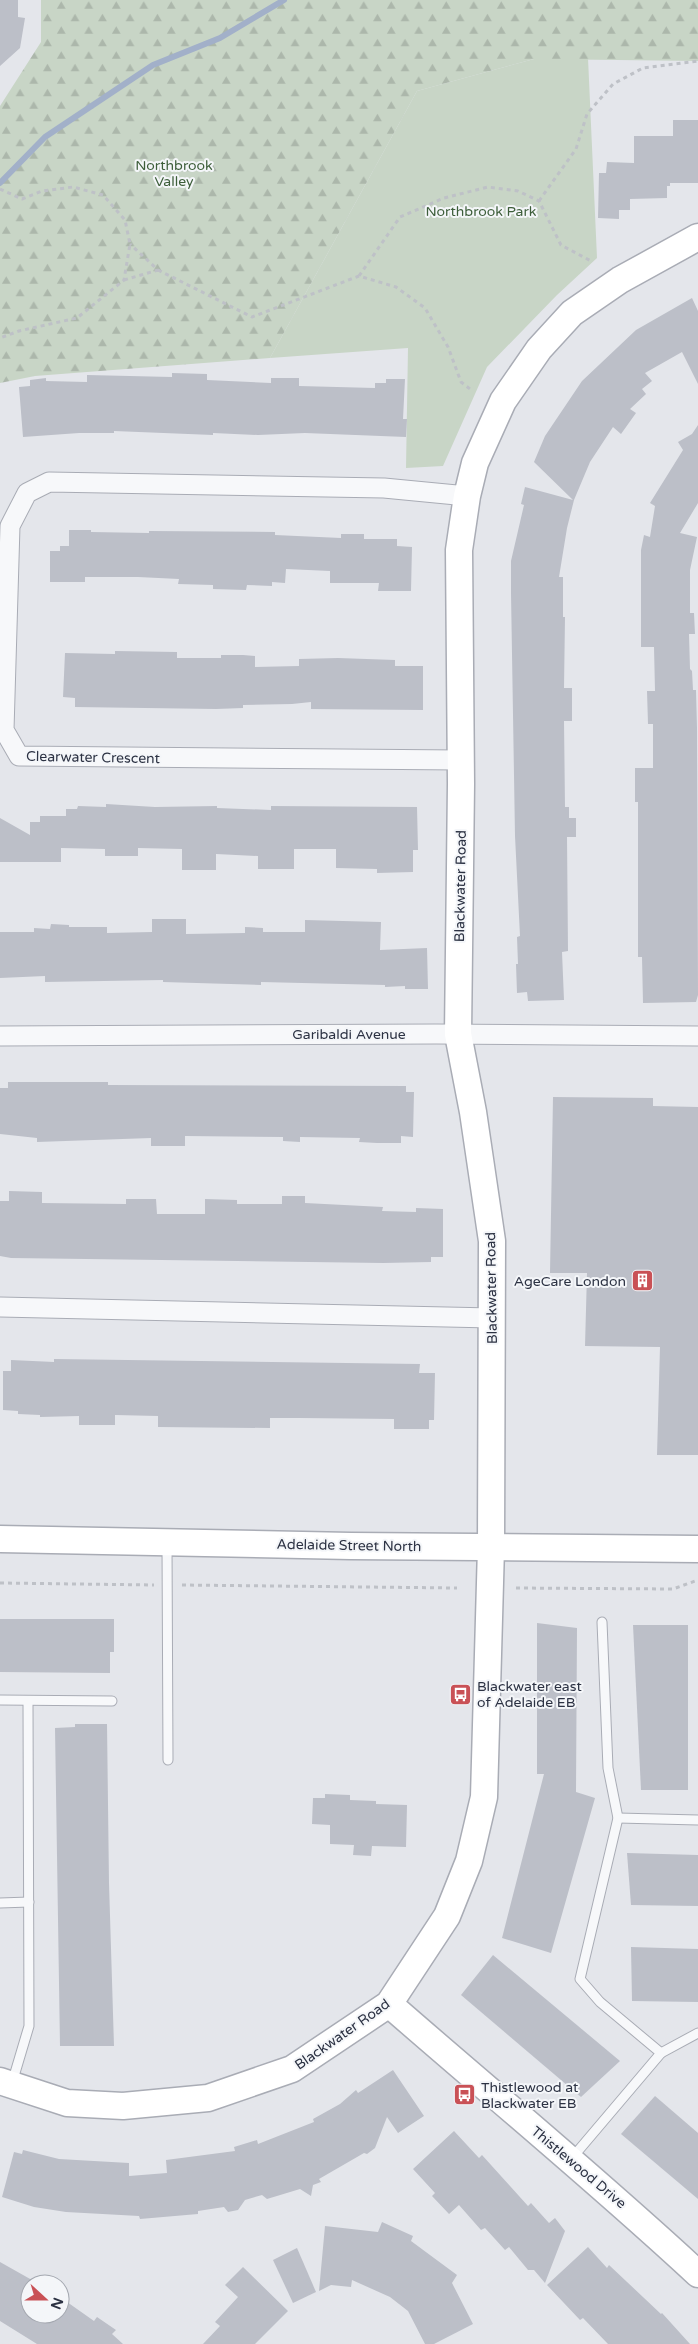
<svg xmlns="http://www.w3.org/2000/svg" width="698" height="2344" viewBox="0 0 698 2344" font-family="'Varela Round',sans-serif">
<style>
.green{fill:#c8d5c6}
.forest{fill:url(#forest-firs)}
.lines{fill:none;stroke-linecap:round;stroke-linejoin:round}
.stream{stroke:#a2b0c9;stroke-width:6}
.building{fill:#bcbfc8}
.lane-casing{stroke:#a9acb5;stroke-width:11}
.street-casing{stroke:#a9acb5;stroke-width:21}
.secondary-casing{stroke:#a9acb5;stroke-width:29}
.path{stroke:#bec1c7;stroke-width:3;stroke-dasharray:4 4;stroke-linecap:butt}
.lane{stroke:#f7f8fa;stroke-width:9}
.street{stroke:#f7f8fa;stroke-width:19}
.secondary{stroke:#fff;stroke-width:26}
.labels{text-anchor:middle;stroke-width:4;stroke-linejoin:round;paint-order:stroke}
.park-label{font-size:14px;fill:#3d5e3a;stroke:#f4f6f9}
.street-label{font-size:14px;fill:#2c3243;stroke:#f4f6f9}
.poi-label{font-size:14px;fill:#2c3243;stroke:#f4f6f9;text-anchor:start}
</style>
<defs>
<pattern id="forest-firs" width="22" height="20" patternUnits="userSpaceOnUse" patternTransform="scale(1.25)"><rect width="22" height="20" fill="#c8d5c6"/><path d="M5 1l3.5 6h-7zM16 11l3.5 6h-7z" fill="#acb7ab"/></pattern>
</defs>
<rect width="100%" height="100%" fill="#e4e6eb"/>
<!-- green -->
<polygon class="green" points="588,58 597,258 557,295 487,367 443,466 406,468 408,348 270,358 417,91 534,59"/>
<!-- forest -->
<polygon class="forest" points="41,0 698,0 698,61 534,59 417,91 270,358 35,376 0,383 0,106 41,42"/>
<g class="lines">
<!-- stream -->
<polyline class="stream" points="0,183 45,137 153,65 220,38 284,0"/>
</g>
<!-- building -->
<g class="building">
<polygon points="0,0 18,0 18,17 25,18 20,48 0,66"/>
<polygon points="673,120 698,120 698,183 670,183 670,186 667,186 667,198 630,199 630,210 619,210 619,219 598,218 599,173 606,173 607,162 634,163 634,136 673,136"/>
<polygon points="692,298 698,311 698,384 682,352 645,373 652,381 642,389 646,394 630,409 636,413 621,434 613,427 590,462 574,500 567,528 559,577 563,577 563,617 565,617 564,688 572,688 572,721 564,721 565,807 569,807 569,818 576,818 576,837 567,837 568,951 562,952 564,1000 528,1001 527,992 517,993 516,964 518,964 517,937 520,936 515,836 511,593 511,561 524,505 521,504 525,487 573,500 534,462 545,436 582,381 636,330"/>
<polygon points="172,373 207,374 207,380 271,383 271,378 299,378 299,386 375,388 375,383 386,383 386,379 405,379 403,419 407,419 406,437 305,433 258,435 213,433 213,435 114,431 114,433 79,433 23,437 19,387 30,386 30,380 46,378 46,381 87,382 87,375 172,377"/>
<polygon points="698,425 698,503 680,533 697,537 690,570 690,613 694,613 695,634 689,634 690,669 692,671 693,690 696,690 697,728 698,995 696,1002 643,1003 642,957 638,957 638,802 635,802 635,768 653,768 653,724 648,724 647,691 655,691 654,647 641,647 641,550 644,535 650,537 655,506 650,503 683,450 678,442 692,434"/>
<polygon points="69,530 91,530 91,532 149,533 149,531 275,532 275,535 341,538 341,534 364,534 364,539 397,539 397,546 412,547 411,591 378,591 379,583 330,583 330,571 286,569 285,583 272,582 272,586 247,585 246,590 213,589 213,585 178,584 179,579 138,577 85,577 85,582 50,582 50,551 60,551 60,546 69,546"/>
<polygon points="115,651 177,652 177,658 221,658 221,655 243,655 255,656 255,667 299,666 299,659 338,658 395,660 395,666 423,666 423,710 311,709 311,702 292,704 243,705 243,708 216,709 75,707 75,698 63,697 65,653 115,654"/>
<polygon points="106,804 155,807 217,806 217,808 271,810 271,806 417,807 418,850 413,850 413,872 377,873 377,869 336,868 336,849 294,849 294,869 258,869 258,856 216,854 216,870 182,870 182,849 138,848 138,856 105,856 105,849 61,848 61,862 0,862 0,818 30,835 30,822 40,822 40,816 66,816 66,809 77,809 78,806 106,807"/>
<polygon points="152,919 186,919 186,934 245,933 245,927 263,928 263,932 305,932 305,920 381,922 380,950 427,948 428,989 405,989 405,986 385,987 385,985 261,982 261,985 163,982 163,980 45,982 45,976 0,978 0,932 34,932 34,928 50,929 51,924 69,925 69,927 107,927 107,933 152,932"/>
<polygon points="8,1082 108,1082 108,1085 406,1086 406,1092 414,1092 413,1137 401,1136 401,1143 377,1143 359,1142 360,1138 300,1137 300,1142 283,1141 283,1137 185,1136 185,1146 151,1146 151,1138 37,1142 37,1138 0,1134 0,1088 8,1088"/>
<polygon points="553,1097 653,1098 653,1106 698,1107 698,1455 657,1455 660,1347 585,1346 587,1273 550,1273"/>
<polygon points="9,1191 42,1192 42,1203 126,1204 126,1199 156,1199 157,1214 205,1214 205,1199 237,1200 237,1204 282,1204 282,1196 305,1196 305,1203 383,1207 382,1211 416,1212 416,1208 443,1209 443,1257 431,1257 431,1262 383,1263 11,1258 0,1256 0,1201 9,1201"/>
<polygon points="54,1359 420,1364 419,1373 435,1373 434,1420 429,1420 429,1429 394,1429 394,1419 300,1418 270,1418 270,1428 158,1427 158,1416 115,1415 115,1425 79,1425 79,1416 40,1417 40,1415 18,1414 18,1411 3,1410 3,1371 11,1371 11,1360 54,1362"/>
<polygon points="0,1619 114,1619 114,1652 110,1652 110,1673 0,1672"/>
<polygon points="537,1623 577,1628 576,1792 595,1798 551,1953 502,1938 544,1774 537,1774"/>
<polygon points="633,1625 688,1625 688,1790 641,1790"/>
<polygon points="75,1724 107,1724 109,1883 114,2046 60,2046 55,1728 75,1727"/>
<polygon points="325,1794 350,1795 350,1800 376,1801 376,1804 407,1805 406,1847 372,1846 371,1856 353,1855 354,1845 330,1844 330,1825 312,1824 313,1798 325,1798"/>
<polygon points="627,1853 698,1855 698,1906 631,1905"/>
<polygon points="631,1947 698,1949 698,2002 632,2001"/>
<polygon points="493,1955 620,2061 581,2097 461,1995"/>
<polygon points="393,2070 424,2116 398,2133 387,2117 375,2148 367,2154 364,2153 319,2179 321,2182 313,2185 311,2196 300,2189 267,2199 262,2195 245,2200 238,2210 228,2212 224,2207 198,2211 198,2214 140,2219 139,2216 66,2212 34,2207 2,2197 14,2152 22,2154 23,2150 59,2159 129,2163 129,2176 167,2173 166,2160 235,2151 234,2147 257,2140 258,2144 314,2122 313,2119 340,2104 356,2090 358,2093"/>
<polygon points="655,2096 698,2133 698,2199 621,2134"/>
<polygon points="454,2131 479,2158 482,2155 528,2206 531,2203 549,2223 555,2218 565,2231 545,2283 534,2270 528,2270 509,2247 505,2250 485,2228 481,2230 459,2205 449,2214 432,2196 435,2193 413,2169"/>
<polygon points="382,2222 413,2236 411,2241 457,2275 452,2283 473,2324 434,2344 425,2344 408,2311 390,2297 352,2280 351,2287 331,2285 319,2291 325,2226 378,2232"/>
<polygon points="588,2247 607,2268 609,2265 661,2314 662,2313 690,2344 608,2344 583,2318 580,2320 547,2285"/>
<polygon points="297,2248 316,2292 293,2303 273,2260"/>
<polygon points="0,2262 39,2284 30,2284 30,2314 60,2314 60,2297 94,2321 97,2317 116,2330 112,2334 123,2344 37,2344 0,2321"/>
<polygon points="243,2267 288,2311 255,2344 203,2344 220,2326 215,2322 238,2297 225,2285"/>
</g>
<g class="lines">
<defs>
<g id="lane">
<polyline points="167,1545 168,1760"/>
<polyline points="0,1700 112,1701"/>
<polyline points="618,1818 698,1820"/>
<polyline points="0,1903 29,1902"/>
<polyline points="661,2053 698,2033"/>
<polyline points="12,2083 29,2026 28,1701"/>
<polyline points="572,2158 661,2053 600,2002 580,1979 618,1818 608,1768 602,1622"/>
</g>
<g id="street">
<polyline points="460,760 19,756 4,730 10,526 27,493 49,482 384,488 467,496"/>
<polyline points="0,1036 436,1034 698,1036"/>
<polyline points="0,1307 492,1318"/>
</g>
<g id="secondary">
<polyline points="0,1539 351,1546 698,1549"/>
<path d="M389,2004C492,2094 598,2181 698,2274"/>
<polyline points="0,2081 67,2103 123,2106 208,2098 292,2069 389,2004 447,1916 469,1861 484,1797 491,1547 492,1241 473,1112 458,1034 461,784 459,550 467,496 475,463 503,401 539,349 572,313 620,280 698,237"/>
</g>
</defs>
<!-- lane casing -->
<use href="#lane" class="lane-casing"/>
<!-- street casing -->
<use href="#street" class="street-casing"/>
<!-- secondary casing -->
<use href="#secondary" class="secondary-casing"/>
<!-- path -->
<g class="path">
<polyline points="0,189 22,199 42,191 73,187 103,195 125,220 130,244 124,280 77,318 19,331 0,338"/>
<polyline points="539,201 576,149 587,114 613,84 643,68 698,61"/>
<polyline points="158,270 252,317 359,276 396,287 425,308 448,347 461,382 470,389"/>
<polyline points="359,276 400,217 444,198 488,187 518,191 539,201 561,245 591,261"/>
<polyline points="124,280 158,270 130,244"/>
<polyline points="0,1583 154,1585"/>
<polyline points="182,1585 457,1588"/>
<polyline points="516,1588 673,1589 698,1580"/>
</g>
<!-- lane -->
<use href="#lane" class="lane"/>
<!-- street -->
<use href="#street" class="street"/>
<!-- secondary -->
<use href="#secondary" class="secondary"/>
</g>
<!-- icons -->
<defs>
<symbol id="building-square" viewBox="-11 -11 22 22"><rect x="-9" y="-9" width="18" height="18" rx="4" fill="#c95156" stroke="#f4f6f9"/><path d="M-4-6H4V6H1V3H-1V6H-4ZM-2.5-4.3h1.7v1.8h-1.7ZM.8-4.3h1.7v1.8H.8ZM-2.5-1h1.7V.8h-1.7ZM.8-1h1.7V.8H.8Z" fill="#fff"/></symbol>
<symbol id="bus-square" viewBox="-11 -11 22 22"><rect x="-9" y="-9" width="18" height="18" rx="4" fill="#c95156" stroke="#f4f6f9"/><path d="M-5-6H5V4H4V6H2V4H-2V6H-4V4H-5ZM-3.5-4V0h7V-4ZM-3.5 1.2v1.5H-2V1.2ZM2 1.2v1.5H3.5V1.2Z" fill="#fff"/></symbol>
</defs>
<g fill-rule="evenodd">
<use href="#building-square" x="630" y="1268" width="25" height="25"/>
<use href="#bus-square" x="448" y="1682" width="25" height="25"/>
<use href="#bus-square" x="452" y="2082" width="25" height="25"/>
</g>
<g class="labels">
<!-- park labels -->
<g class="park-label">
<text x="174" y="170">Northbrook<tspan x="174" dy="16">Valley</tspan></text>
<text x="481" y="216">Northbrook Park</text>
</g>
<!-- street labels -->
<g class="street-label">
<text transform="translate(93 757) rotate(1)" y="5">Clearwater Crescent</text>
<text transform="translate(460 886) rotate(-89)" y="5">Blackwater Road</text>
<text x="349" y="1039">Garibaldi Avenue</text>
<text transform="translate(491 1288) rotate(-91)" y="5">Blackwater Road</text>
<text transform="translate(349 1545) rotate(1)" y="5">Adelaide Street North</text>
<text transform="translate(342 2034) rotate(-35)" y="5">Blackwater Road</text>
<text transform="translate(579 2167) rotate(40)" y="5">Thistlewood Drive</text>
</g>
<!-- poi labels -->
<g class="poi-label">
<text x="626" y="1286" text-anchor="end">AgeCare London</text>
<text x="477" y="1691">Blackwater east<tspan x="477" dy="16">of Adelaide EB</tspan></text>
<text x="481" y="2092">Thistlewood at<tspan x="481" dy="16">Blackwater EB</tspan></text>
</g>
</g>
<!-- north arrow -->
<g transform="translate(45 2299) rotate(111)"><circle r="24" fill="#f4f6f9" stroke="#a4a8b0"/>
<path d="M0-4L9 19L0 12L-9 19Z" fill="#c95156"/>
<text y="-8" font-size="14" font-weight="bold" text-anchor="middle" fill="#2c3243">N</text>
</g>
</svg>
